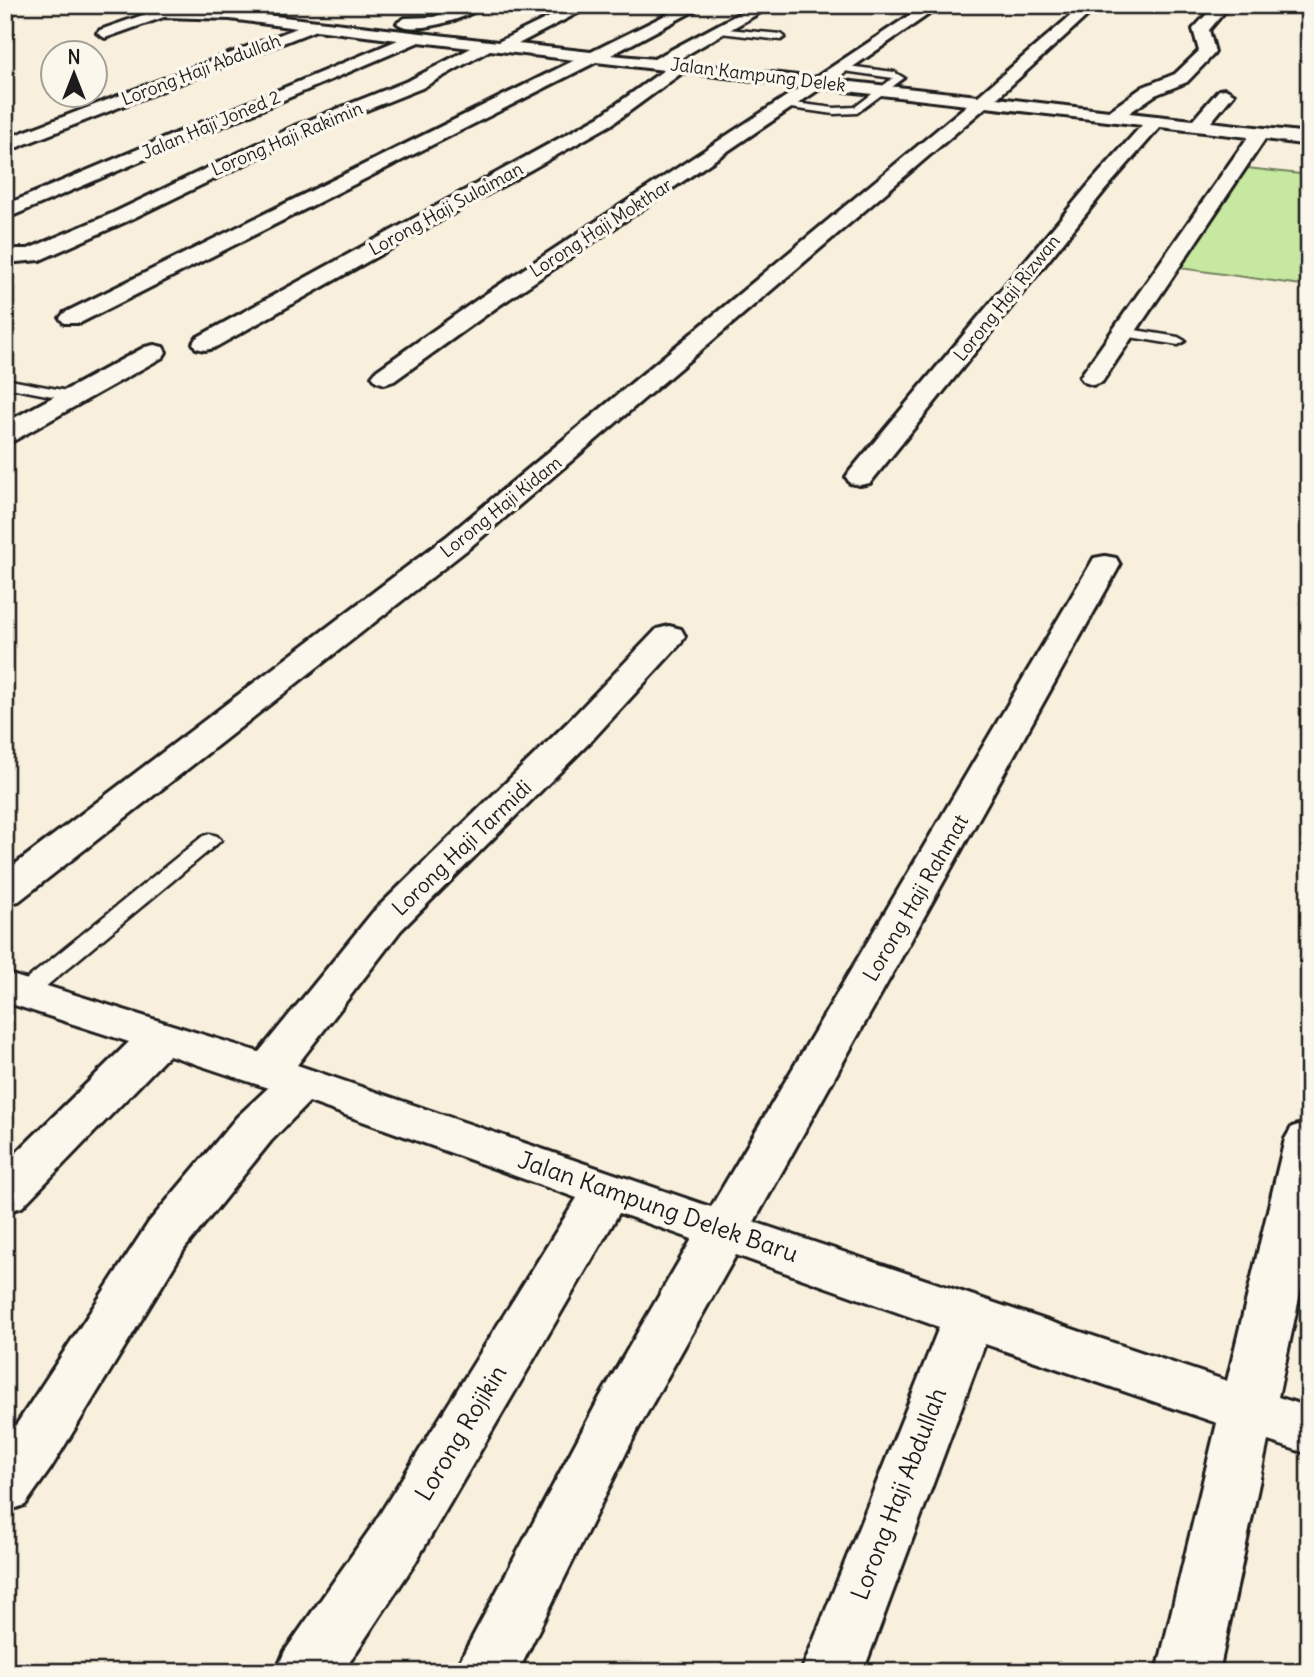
<svg xmlns="http://www.w3.org/2000/svg" width="1314" height="1677" viewBox="0 0 1314 1677" font-family="Delius,sans-serif">
<style>
.green{fill:#c7e8a0;stroke:#72825e;stroke-width:2}
.lines{fill:none;stroke-linecap:round;stroke-linejoin:round}
.lane-casing{stroke:#1c1c1c;stroke-width:5}
.street-casing{stroke:#1c1c1c;stroke-width:6}
.lane{fill:#fbf7ec;fill-rule:evenodd}
.street{fill:#fbf7ec;fill-rule:evenodd}
.labels{text-anchor:middle;stroke-width:7;stroke-linejoin:round;paint-order:stroke}
.far-street-label{font-size:18px;fill:#1c1c1c;stroke:#fbf7ec}
.street-label{font-size:21px;fill:#1c1c1c;stroke:#fbf7ec}
.near-street-label{font-size:24px;fill:#1c1c1c;stroke:#fbf7ec}
</style>
<rect width="100%" height="100%" fill="#f9efdd"/>
<filter id="ink" filterUnits="userSpaceOnUse"><feTurbulence type="fractalNoise" baseFrequency=".0143" numOctaves="2"/><feDisplacementMap in="SourceGraphic" scale="14" xChannelSelector="R" yChannelSelector="G"/><feConvolveMatrix kernelMatrix="1 2 1 2 8 2 1 2 1" color-interpolation-filters="sRGB"/></filter>
<g filter="url(#ink)">
<!-- green -->
<polygon class="green" points="1247,168 1309,175 1309,286 1180,268"/>
<g class="lines">
<defs>
<g id="lane">
<polygon points="854,5 883,5 929,12 925,14"/>
<polygon points="717,28 781,34 785,37 781,40 720,33"/>
<polygon points="840,65 894,72 904,78 857,113 834,114 783,107 781,105 786,102 834,108 855,107 893,78 837,70 836,68"/>
<polygon points="1123,328 1178,337 1185,341 1178,345 1118,335 1116,332"/>
<polygon points="5,379 73,392 80,396 73,400 5,387"/>
<polygon points="210,834 217,836 221,840 217,844 32,998 24,1001 16,998 12,993 16,988 203,836"/>
</g>
<g id="street">
<path d="M203,5C220,5 232,11 249,13L498,42L574,5H593L518,44L591,52L686,5H705L611,55L654,59L755,5H773L674,62L815,78L925,5H942L834,80L978,96L1083,5H1099L997,98L1109,111L1143,87L1175,74L1199,51L1193,29L1196,26L1215,5H1230L1209,30L1215,52L1213,55L1187,82L1155,95L1129,113L1193,120L1219,90L1225,89L1234,94L1211,122L1309,133V145L1265,139L1102,382L1093,385L1084,382L1080,377L1248,137L1160,127L1105,190L870,483L860,485L850,483L846,477L850,471L1091,182L1142,125L986,107L468,549L19,901L5,904V872L446,537L967,105L821,88L497,307L394,381L385,384L376,381L372,376L376,371L481,297L802,86L683,72L612,124L214,348L205,350L196,348L193,343L196,338L600,116L664,70L596,62L80,323H64L60,318L64,313L575,60L490,50L422,88L309,133L125,222L40,260L5,263V249H28L111,214L297,125L410,80L471,48L419,42L5,219V205L398,40L316,30L5,152V139L297,28L230,19L164,17L105,38L97,33L100,30L163,8L208,10Z"/>
<path d="M463,5H484C470,18 412,36 397,23L405,18L434,17Z"/>
<polygon points="154,345 163,347 166,352 163,357 15,440 5,442 5,423 145,347"/>
<polygon points="1105,556 1116,558 1120,565 754,1222 1227,1381 1285,1139 1292,1127 1309,1122 1309,1251 1278,1397 1309,1407 1309,1454 1268,1441 1219,1672 1157,1672 1217,1423 985,1344 863,1672 801,1672 939,1327 736,1255 638,1429 518,1672 454,1672 600,1397 692,1239 619,1213 415,1563 343,1672 276,1672 285,1651 373,1525 577,1198 309,1102 271,1141 185,1248 51,1468 25,1505 5,1512 5,1442 149,1222 237,1117 268,1088 169,1055 22,1207 5,1212 5,1164 129,1042 5,1002 5,973 259,1052 373,912 567,723 657,629 669,626 681,629 685,636 681,643 593,739 401,930 297,1065 711,1207 1090,565 1094,558"/>
</g>
</defs>
<!-- lane casing -->
<use href="#lane" class="lane-casing"/>
<!-- street casing -->
<use href="#street" class="street-casing"/>
<!-- lane -->
<use href="#lane" class="lane"/>
<!-- street -->
<use href="#street" class="street"/>
</g>
</g>
<g class="labels">
<!-- far-street labels -->
<g class="far-street-label">
<text transform="translate(201 70) rotate(-21)" y="6">Lorong Haji Abdullah</text>
<text transform="translate(758 75) rotate(7)" y="6">Jalan Kampung Delek</text>
<text transform="translate(211 125) rotate(-23)" y="6">Jalan Haji Joned 2</text>
<text transform="translate(287 139) rotate(-23)" y="6">Lorong Haji Rakimin</text>
<text transform="translate(446 209) rotate(-29)" y="6">Lorong Haji Sulaiman</text>
<text transform="translate(601 228) rotate(-33)" y="6">Lorong Haji Mokthar</text>
<text transform="translate(1007 298) rotate(-51)" y="6">Lorong Haji Rizwan</text>
<text transform="translate(501 507) rotate(-39)" y="6">Lorong Haji Kidam</text>
</g>
<!-- street labels -->
<g class="street-label">
<text transform="translate(462 848) rotate(-44)" y="7">Lorong Haji Tarmidi</text>
<text transform="translate(916 898) rotate(-60)" y="7">Lorong Haji Rahmat</text>
</g>
<!-- near-street labels -->
<g class="near-street-label">
<text transform="translate(658 1207) rotate(19)" y="8">Jalan Kampung Delek Baru</text>
<text transform="translate(461 1433) rotate(-59)" y="8">Lorong Rojikin</text>
<text transform="translate(899 1494) rotate(-69)" y="8">Lorong Haji Abdullah</text>
</g>
</g>
<!-- margin -->
<rect width="1314" height="1677" fill="none" stroke="#fbf7ec" stroke-width="28"/>
<rect x="14" y="14" width="1286" height="1649" fill="none" stroke="#1c1c1c" stroke-width="2.5" filter="url(#ink)"/>
<!-- north arrow -->
<g transform="translate(74 74)"><circle r="33" fill="#fbf7ec" stroke="#a29f99" stroke-width="2"/>
<path d="M0-5L12 26L0 18L-12 26Z" fill="#1c1c1c"/>
<text y="-10" font-size="19" font-weight="bold" text-anchor="middle" fill="#1c1c1c">N</text>
</g>
</svg>
